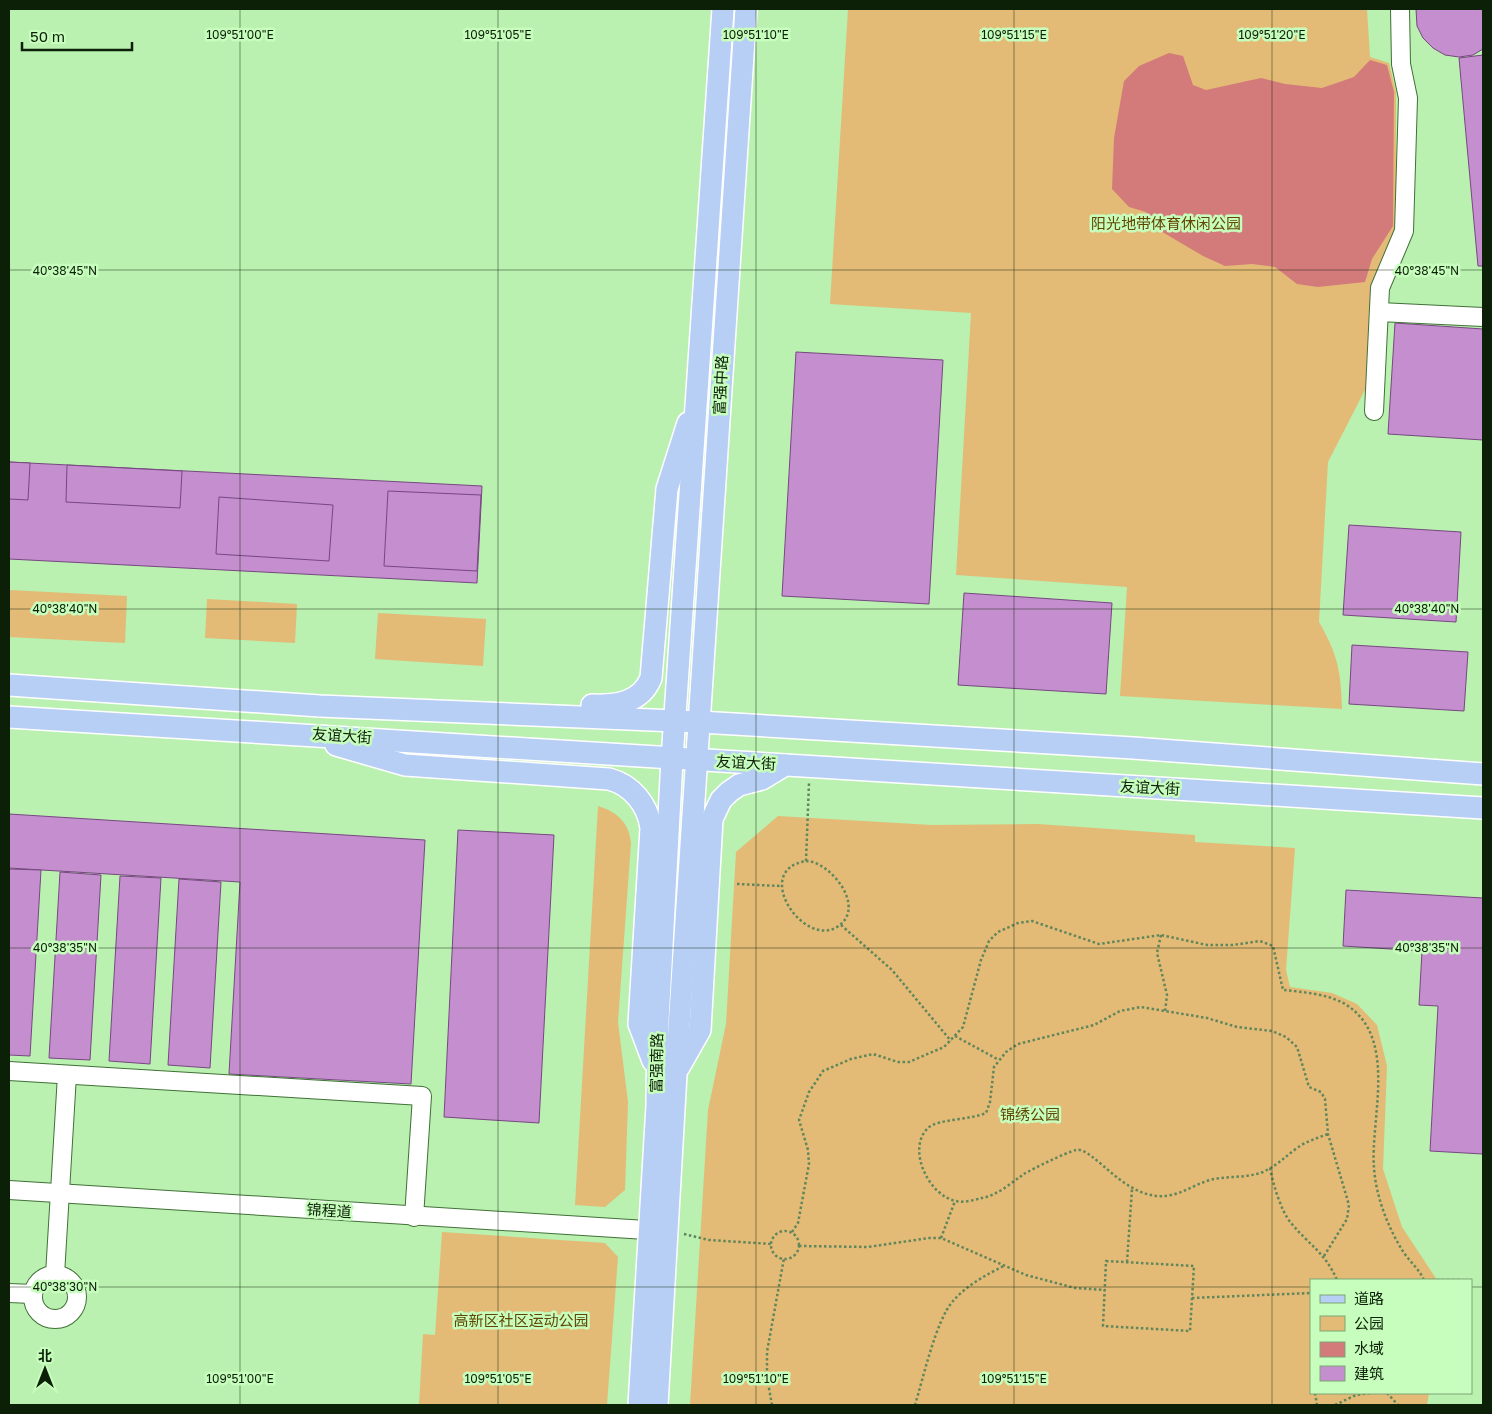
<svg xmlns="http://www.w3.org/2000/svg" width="1492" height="1414" viewBox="0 0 1492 1414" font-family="'Golos Text','Noto Sans SC',sans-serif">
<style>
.green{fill:#e3bb76}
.water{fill:#d37a7a}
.building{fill:#c48ecf;stroke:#774880}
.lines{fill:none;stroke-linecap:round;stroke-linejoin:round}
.minor-casing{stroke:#407137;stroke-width:20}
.major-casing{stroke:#fff;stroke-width:24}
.path{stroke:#61865b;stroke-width:2.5;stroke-dasharray:2.5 2.5;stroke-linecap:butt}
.minor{stroke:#fff;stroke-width:18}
.major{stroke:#b7cef5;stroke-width:21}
.ticks{fill:none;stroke:#0c2008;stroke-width:1;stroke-opacity:0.45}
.labels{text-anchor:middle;stroke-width:5;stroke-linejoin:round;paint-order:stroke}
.park-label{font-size:15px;fill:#634502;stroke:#c7febd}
.street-label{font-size:15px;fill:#0c2008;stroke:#c7febd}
.ticks-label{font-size:12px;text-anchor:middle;fill:#0c2008;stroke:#c7febd;stroke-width:5;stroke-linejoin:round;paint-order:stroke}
</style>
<rect width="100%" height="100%" fill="#baf0b0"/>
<!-- green -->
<g class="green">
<path d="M848,9H1367L1370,57L1389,63L1396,92V228L1373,284L1369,382L1328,462L1319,622C1338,655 1341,672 1342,709L1120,696L1127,587L956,575L971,313L830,304Z"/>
<polygon points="9,590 127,596 125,643 9,637"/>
<polygon points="207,599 297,604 295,643 205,638"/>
<polygon points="378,613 486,619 483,666 375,659"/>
<path d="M598,806C617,812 629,822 631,843L618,1022L628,1102L625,1190L605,1207L575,1205Z"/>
<polygon points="778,816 932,825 1038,824 1195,835 1195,842 1295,848 1286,970 1290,987 1332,993 1357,1004 1377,1025 1387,1066 1383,1169 1402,1227 1437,1280 1311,1280 1311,1393 1429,1393 1427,1405 690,1405 708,1110 726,1024 736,852"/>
<polygon points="442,1232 605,1243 618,1257 607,1405 419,1405 423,1334 435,1335"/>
</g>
<!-- water -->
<polygon class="water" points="1169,53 1183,56 1193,85 1206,90 1261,78 1285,84 1322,88 1354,77 1370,60 1387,65 1394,92 1393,226 1372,259 1365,282 1318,287 1297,284 1275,267 1252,264 1225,266 1203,256 1159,230 1146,212 1129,207 1112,189 1114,138 1124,81 1139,66"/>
<!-- building -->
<g class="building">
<polygon points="1416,9 1483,9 1483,49 1473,55 1459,57 1445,55 1433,48 1423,38 1417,26"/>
<polygon points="1483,55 1483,266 1478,266 1459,58"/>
<polygon points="1395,323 1483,329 1483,440 1388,434"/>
<polygon points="796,352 943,360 929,604 782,596"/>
<polygon points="9,462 482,486 477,583 9,559"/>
<polygon points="9,462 30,463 28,500 9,499"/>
<polygon points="67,465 182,471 180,508 66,502"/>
<polygon points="388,491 481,495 477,571 384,566"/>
<polygon points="219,497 333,505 329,561 216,554"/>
<polygon points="1349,525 1461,532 1456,622 1343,615"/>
<polygon points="964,593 1112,603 1106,694 958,685"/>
<polygon points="1352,645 1468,652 1464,711 1349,704"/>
<polygon points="9,814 425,840 411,1084 229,1074 240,882 9,868"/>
<polygon points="458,830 554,835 539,1123 444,1117"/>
<polygon points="9,869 41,870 30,1056 9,1055"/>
<polygon points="60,872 101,875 90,1060 49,1058"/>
<polygon points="120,876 161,878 150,1064 109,1061"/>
<polygon points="179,879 221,882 210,1068 168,1065"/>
<polygon points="1346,890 1483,898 1483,1154 1430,1151 1438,1006 1419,1005 1422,951 1343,946"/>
</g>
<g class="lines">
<defs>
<g id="minor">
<polyline points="1379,312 1483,317"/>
<polyline points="1374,411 1380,288 1404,231 1408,98 1401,64 1400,9"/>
<polyline points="9,1071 422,1096 414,1217"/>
<polyline points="9,1190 662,1231"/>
<circle cx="55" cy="1297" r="22"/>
<polyline points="55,1275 67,1075"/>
<polyline points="9,1293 33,1294"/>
</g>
<g id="major">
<polyline points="9,685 320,706 700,722 1133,748 1483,774"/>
<path d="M592,705C616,706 641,703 651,678L667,489L688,423"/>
<polyline points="9,717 1483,808"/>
<path d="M336,745L405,765L609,779C632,785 648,805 651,828L639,1024L653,1061"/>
<polyline points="679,1067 700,1030 712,819 721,800 729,792 739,785 762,779 785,765"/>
<polyline points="639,1405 657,1106 658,1021 672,759 723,9"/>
<polyline points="657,1405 676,1074 746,9"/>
</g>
</defs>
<!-- minor casing -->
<use href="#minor" class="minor-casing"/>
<!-- major casing -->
<use href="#major" class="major-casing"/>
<!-- path -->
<g class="path">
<path d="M806,861C830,861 868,908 837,927C803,948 751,870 806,861Z"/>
<polyline points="806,861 809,783"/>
<polyline points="737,884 780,886"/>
<polyline points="841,925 892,970 951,1041"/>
<polyline points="1161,935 1157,953 1167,995 1165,1012"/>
<polyline points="955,1036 999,1060"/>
<path d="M1270,1168C1273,1184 1281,1211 1291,1223C1310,1246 1324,1251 1337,1280"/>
<circle cx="785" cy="1245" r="14"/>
<path d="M792,1232L798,1223L809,1164L808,1150L799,1120L809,1092L823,1071L851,1059L873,1054L898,1062H909L944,1047L963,1027L981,960L989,941L998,932L1018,923L1032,921L1099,944L1161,935L1207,945H1233L1260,941L1273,946L1283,990C1303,992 1328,994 1345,1004C1399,1037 1370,1118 1374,1168C1376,1197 1388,1228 1404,1253C1411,1263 1419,1269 1424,1280"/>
<polyline points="684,1234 709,1240 772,1244"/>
<polyline points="941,1238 955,1201"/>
<polyline points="799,1246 868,1247 929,1238 941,1238 1026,1275 1075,1288 1105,1290"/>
<path d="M1324,1256L1347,1219L1349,1205L1328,1134L1325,1099L1321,1092L1309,1087L1297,1047L1286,1037L1272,1031L1237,1027L1207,1018L1141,1007L1120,1011L1094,1025L1018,1044L1006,1052L994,1067L990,1102L986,1113C970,1120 937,1119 928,1128C906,1149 929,1196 956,1201C964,1203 974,1200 982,1198C998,1195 1011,1183 1024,1174C1032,1169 1067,1152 1076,1150C1094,1146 1127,1205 1171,1195C1186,1192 1199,1182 1214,1179C1230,1176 1247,1178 1263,1172C1276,1166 1285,1157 1297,1148C1305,1142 1317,1138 1328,1134"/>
<polygon points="1106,1261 1194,1266 1190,1331 1103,1326"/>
<polyline points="1127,1262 1132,1189"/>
<polyline points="1432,1280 1461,1280"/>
<polyline points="1192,1298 1311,1293"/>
<polyline points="1315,1393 1317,1405"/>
<polyline points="1387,1393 1398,1405"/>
<polyline points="772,1405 767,1377 767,1352 784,1258"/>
<path d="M915,1405C923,1379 936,1320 953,1301C966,1286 987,1274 1004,1266"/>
<polyline points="1335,1405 1356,1395 1370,1393"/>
</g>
<!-- minor -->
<use href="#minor" class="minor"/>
<!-- major -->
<use href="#major" class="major"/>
</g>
<!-- ticks -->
<path class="ticks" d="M240,9V1405M498,9V1405M756,9V1405M1014,9V1405M1272,9V1405M9,270H1483M9,609H1483M9,948H1483M9,1287H1311M1471,1287H1483"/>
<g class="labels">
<!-- park labels -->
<g class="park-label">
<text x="1166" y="229">阳光地带体育休闲公园</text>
<text x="1030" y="1120">锦绣公园</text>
<text x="521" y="1326">高新区社区运动公园</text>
</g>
<!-- street labels -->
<g class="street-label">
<text transform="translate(721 385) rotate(-87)" y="5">富强中路</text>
<text transform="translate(342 736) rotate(4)" y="5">友谊大街</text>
<text transform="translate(746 763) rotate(3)" y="5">友谊大街</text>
<text transform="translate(1150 788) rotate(3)" y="5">友谊大街</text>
<text transform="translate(657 1063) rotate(-89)" y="5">富强南路</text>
<text transform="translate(329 1211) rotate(4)" y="5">锦程道</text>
</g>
</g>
<g class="ticks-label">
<text x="240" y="39">109°51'00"E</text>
<text x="498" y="39">109°51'05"E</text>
<text x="756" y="39">109°51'10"E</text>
<text x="1014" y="39">109°51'15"E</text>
<text x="1272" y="39">109°51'20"E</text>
<text x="65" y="275">40°38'45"N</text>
<text x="1427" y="275">40°38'45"N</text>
<text x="65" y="613">40°38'40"N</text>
<text x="1427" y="613">40°38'40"N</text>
<text x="65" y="952">40°38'35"N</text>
<text x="1427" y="952">40°38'35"N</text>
<text x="65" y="1291">40°38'30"N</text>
<text x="240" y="1383">109°51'00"E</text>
<text x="498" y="1383">109°51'05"E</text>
<text x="756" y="1383">109°51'10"E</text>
<text x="1014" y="1383">109°51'15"E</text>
</g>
<!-- border -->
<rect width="1492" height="1414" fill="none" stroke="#0c2008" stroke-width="20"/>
<!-- legend -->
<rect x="1310" y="1279" width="162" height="115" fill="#c7febd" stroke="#7ca575"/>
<rect x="1320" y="1295" width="25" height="8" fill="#b7cef5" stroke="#7ca575"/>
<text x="1354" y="1304" font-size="15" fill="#0c2008">道路</text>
<rect x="1320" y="1316" width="25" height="15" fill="#e3bb76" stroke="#7ca575"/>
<text x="1354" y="1329" font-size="15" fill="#0c2008">公园</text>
<rect x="1320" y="1342" width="25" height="15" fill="#d37a7a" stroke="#7ca575"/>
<text x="1354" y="1354" font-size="15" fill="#0c2008">水域</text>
<rect x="1320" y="1366" width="25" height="15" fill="#c48ecf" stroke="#7ca575"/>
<text x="1354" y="1379" font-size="15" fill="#0c2008">建筑</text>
<!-- north arrow -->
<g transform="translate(45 1369)" stroke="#c7febd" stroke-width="4" paint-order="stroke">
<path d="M0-4L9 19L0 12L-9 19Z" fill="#0c2008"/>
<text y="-8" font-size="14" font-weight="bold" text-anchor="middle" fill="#0c2008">北</text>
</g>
<!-- scale -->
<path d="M22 42v8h110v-8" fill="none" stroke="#0c2008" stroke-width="2.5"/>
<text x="30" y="42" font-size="15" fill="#0c2008" stroke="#c7febd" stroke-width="4" paint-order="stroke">50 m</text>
</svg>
